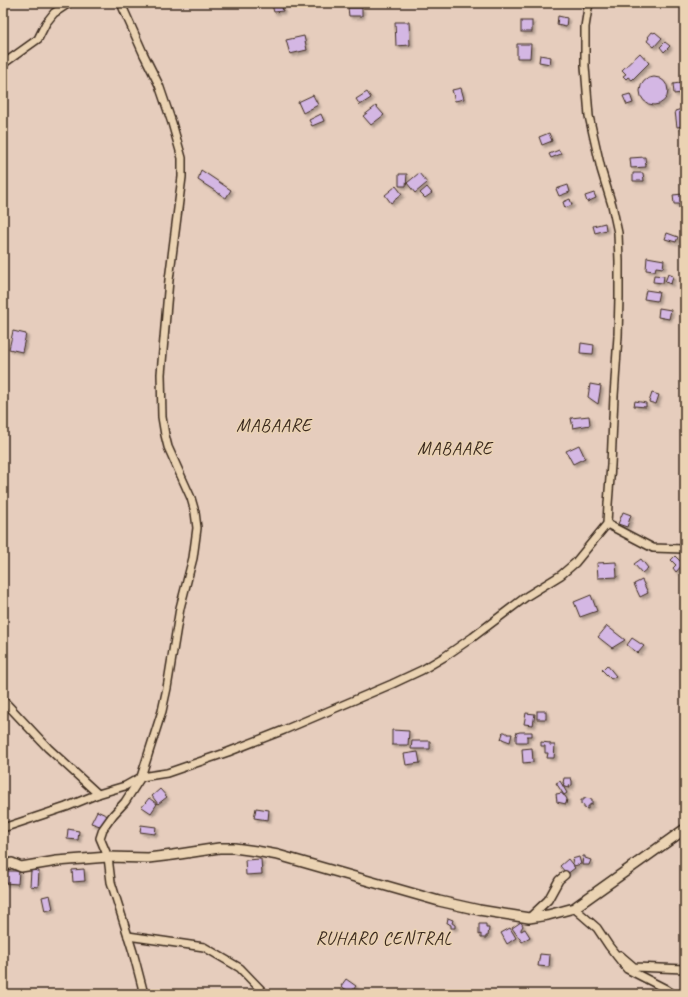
<svg xmlns="http://www.w3.org/2000/svg" width="688" height="997" viewBox="0 0 688 997" font-family="Caveat,sans-serif">
<style>
.building{fill:#d4b7e4;stroke:#3b2a1e;filter:url(#shadow)}
.lines{fill:none;stroke-linecap:round;stroke-linejoin:round}
.minor-casing{stroke:#3b2a1e;stroke-width:10}
.tertiary-casing{stroke:#3b2a1e;stroke-width:12}
.minor{stroke:#ebd3b3;stroke-width:7}
.tertiary{stroke:#ebd3b3;stroke-width:9}
.labels{text-anchor:middle;stroke-width:3;stroke-linejoin:round;paint-order:stroke}
.quarter-label{font-size:18px;letter-spacing:1px;fill:#3b2a1e;stroke:#ebd3b3}
</style>
<defs>
<filter id="shadow"><feDropShadow dx="2.5" dy="2.5" stdDeviation="1" flood-color="#0004"/></filter>
</defs>
<rect width="100%" height="100%" fill="#e6cdbd"/>
<filter id="ink" filterUnits="userSpaceOnUse"><feTurbulence type="fractalNoise" baseFrequency=".025" numOctaves="2"/><feDisplacementMap in="SourceGraphic" scale="8" xChannelSelector="R" yChannelSelector="G"/><feConvolveMatrix kernelMatrix="1 2 1 2 8 2 1 2 1" color-interpolation-filters="sRGB"/></filter>
<g filter="url(#ink)">
<!-- building -->
<g class="building">
<polygon points="281,3 283,11 274,12 272,5"/>
<polygon points="348,8 362,8 362,16 349,16"/>
<polygon points="558,16 567,18 566,27 557,25"/>
<rect x="521" y="21" width="11" height="11"/>
<polygon points="395,22 409,22 410,45 396,46"/>
<polygon points="652,32 654,33 655,32 662,38 654,47 647,41 649,38 648,37"/>
<polygon points="304,36 307,50 290,54 286,40"/>
<polygon points="665,42 670,46 664,52 660,47"/>
<polygon points="517,44 531,44 530,58 517,58"/>
<polygon points="640,53 649,63 632,80 628,77 626,79 623,76 626,74 622,70"/>
<polygon points="540,55 551,57 550,64 539,62"/>
<circle cx="654" cy="91" r="14"/>
<polygon points="680,83 681,93 674,94 673,84"/>
<polygon points="461,88 464,99 455,101 452,90"/>
<polygon points="367,92 371,98 360,105 356,99"/>
<polygon points="630,94 633,103 627,105 623,96"/>
<polygon points="313,95 318,105 303,113 298,102"/>
<polygon points="376,106 384,115 371,125 363,116"/>
<polygon points="682,109 684,126 677,127 675,111"/>
<polygon points="321,114 324,121 312,126 309,120"/>
<polygon points="549,133 552,141 542,145 539,137"/>
<polygon points="559,150 561,154 551,158 549,154"/>
<polygon points="645,157 646,167 631,168 630,158"/>
<polygon points="201,170 231,190 226,198 198,180"/>
<polygon points="419,173 427,183 415,193 407,183"/>
<polygon points="633,173 643,173 644,181 633,181"/>
<polygon points="399,174 407,174 406,186 399,186"/>
<polygon points="568,185 570,192 559,196 556,189"/>
<polygon points="396,186 402,194 391,203 385,195"/>
<polygon points="427,187 432,193 425,198 420,193"/>
<polygon points="594,193 596,198 587,202 585,196"/>
<polygon points="683,194 685,207 679,208 679,204 674,204 673,195"/>
<polygon points="570,199 572,205 565,208 563,202"/>
<polygon points="605,223 606,230 595,233 593,226"/>
<polygon points="667,233 678,237 676,242 665,239"/>
<polygon points="647,257 664,260 663,268 656,267 655,271 646,270"/>
<polygon points="668,274 673,276 671,284 665,282"/>
<polygon points="654,275 664,276 663,283 653,282"/>
<polygon points="646,290 659,292 657,301 644,299"/>
<polygon points="659,308 671,310 669,319 658,317"/>
<polygon points="13,331 26,334 22,352 9,349"/>
<polygon points="581,343 594,345 593,354 580,353"/>
<polygon points="590,384 601,386 598,404 588,397"/>
<polygon points="652,393 659,395 656,404 649,402"/>
<polygon points="635,401 646,403 646,407 634,406"/>
<polygon points="589,416 590,425 573,428 571,418"/>
<polygon points="579,445 585,458 573,464 566,451"/>
<polygon points="623,512 631,515 627,527 618,524"/>
<polygon points="675,556 683,564 676,572 673,568 676,565 671,560"/>
<polygon points="641,559 648,568 642,573 634,564"/>
<polygon points="616,562 617,577 598,578 597,563"/>
<polygon points="642,580 648,593 640,597 634,584"/>
<polygon points="591,595 597,611 580,617 574,602"/>
<polygon points="607,626 625,640 612,648 598,637"/>
<polygon points="632,638 644,646 638,653 627,645"/>
<polygon points="607,665 616,676 611,679 602,670"/>
<rect x="537" y="711" width="9" height="8"/>
<polygon points="526,713 535,714 533,725 524,724"/>
<polygon points="392,730 409,731 408,745 392,745"/>
<polygon points="503,732 505,732 508,734 512,734 510,742 502,739 502,738 501,739 503,733 502,733"/>
<polygon points="520,732 532,732 532,736 527,736 527,742 516,742 516,735 517,735 516,733"/>
<polygon points="412,741 430,741 430,749 411,749"/>
<polygon points="541,742 550,743 550,745 555,745 554,758 547,758 548,753 545,753 545,746 541,746"/>
<polygon points="532,748 533,762 523,763 522,749"/>
<polygon points="418,752 420,763 406,765 404,754"/>
<polygon points="564,778 571,778 572,781 572,785 569,786 570,788 564,787 564,785 563,785 564,783 563,783"/>
<polygon points="560,781 567,793 564,795 556,783"/>
<polygon points="160,789 167,797 158,804 152,796"/>
<polygon points="562,793 563,795 565,796 567,799 566,804 557,802 556,794"/>
<polygon points="149,798 157,804 151,813 142,807"/>
<polygon points="584,798 592,799 592,805 590,804 590,806 588,806 588,809 584,808 584,805 581,804 581,800 584,800"/>
<polygon points="256,808 269,810 268,820 254,818"/>
<polygon points="97,811 108,816 100,826 91,823"/>
<polygon points="141,825 156,827 155,834 140,832"/>
<polygon points="68,829 79,831 78,840 67,839"/>
<polygon points="583,856 585,856 585,858 591,860 589,865 582,865"/>
<polygon points="579,857 581,864 574,866 572,859"/>
<polygon points="261,859 262,874 246,875 245,860"/>
<polygon points="568,859 575,868 567,874 560,866"/>
<polygon points="84,869 85,881 73,882 72,870"/>
<polygon points="31,870 39,871 38,887 30,886"/>
<polygon points="5,871 19,871 18,884 4,883"/>
<polygon points="50,895 53,909 45,911 42,897"/>
<polygon points="448,918 453,920 452,923 455,925 455,928 451,928 451,925 449,924 448,923 447,923"/>
<polygon points="521,922 523,926 521,929 521,931 525,929 530,937 522,942 512,928"/>
<polygon points="479,924 486,924 486,928 489,928 488,936 486,936 486,938 481,938 481,934 479,935"/>
<polygon points="510,928 516,938 507,944 501,933"/>
<polygon points="540,954 550,955 549,967 538,966"/>
<polygon points="346,979 356,986 351,993 341,986"/>
</g>
<g class="lines">
<defs>
<g id="minor">
<polyline points="122,3 123,8 144,55 159,85 172,123 182,158 182,177 169,280 161,374 162,417 165,435 168,447 191,498 195,512 197,528 193,558 180,608 167,688 162,711 141,777 125,802 113,815 103,829 100,838 108,857 111,882 133,952 144,994"/>
<polyline points="3,64 38,39 46,23 54,13 69,3"/>
<polyline points="607,524 653,548 683,549 685,547"/>
<polyline points="3,700 48,748 98,794"/>
<polyline points="3,828 66,807 98,794 125,786 141,777 167,773 228,752 284,730 392,684 422,670 444,657 473,637 527,596 561,575 575,563 607,524 608,504 611,465 614,396 618,336 619,297 619,261 618,233 612,205 601,169 589,116 585,66 585,27 588,8 590,3"/>
<polyline points="574,908 597,928 609,946 627,969 666,989 673,994"/>
<polyline points="529,918 548,900 559,880 565,875"/>
<polyline points="128,936 204,947 240,968 265,994"/>
<polyline points="620,955 634,967 685,969"/>
</g>
<polyline id="tertiary" points="3,866 12,863 21,867 57,861 108,857 148,858 173,855 219,848 234,848 256,851 278,855 439,901 479,910 529,918 548,915 574,908 685,829"/>
</defs>
<!-- minor casing -->
<use href="#minor" class="minor-casing"/>
<!-- tertiary casing -->
<use href="#tertiary" class="tertiary-casing"/>
<!-- minor -->
<use href="#minor" class="minor"/>
<!-- tertiary -->
<use href="#tertiary" class="tertiary"/>
</g>
</g>
<g class="labels">
<!-- quarter labels -->
<g class="quarter-label">
<text x="274" y="431">MABAARE</text>
<text x="455" y="454">MABAARE</text>
<text x="384" y="944">RUHARO CENTRAL</text>
</g>
</g>
<!-- margin -->
<rect width="688" height="997" fill="none" stroke="#ebd3b3" stroke-width="16"/>
<rect x="8" y="8" width="672" height="981" fill="none" stroke="#3b2a1e" stroke-width="1.5" filter="url(#ink)"/>
</svg>
